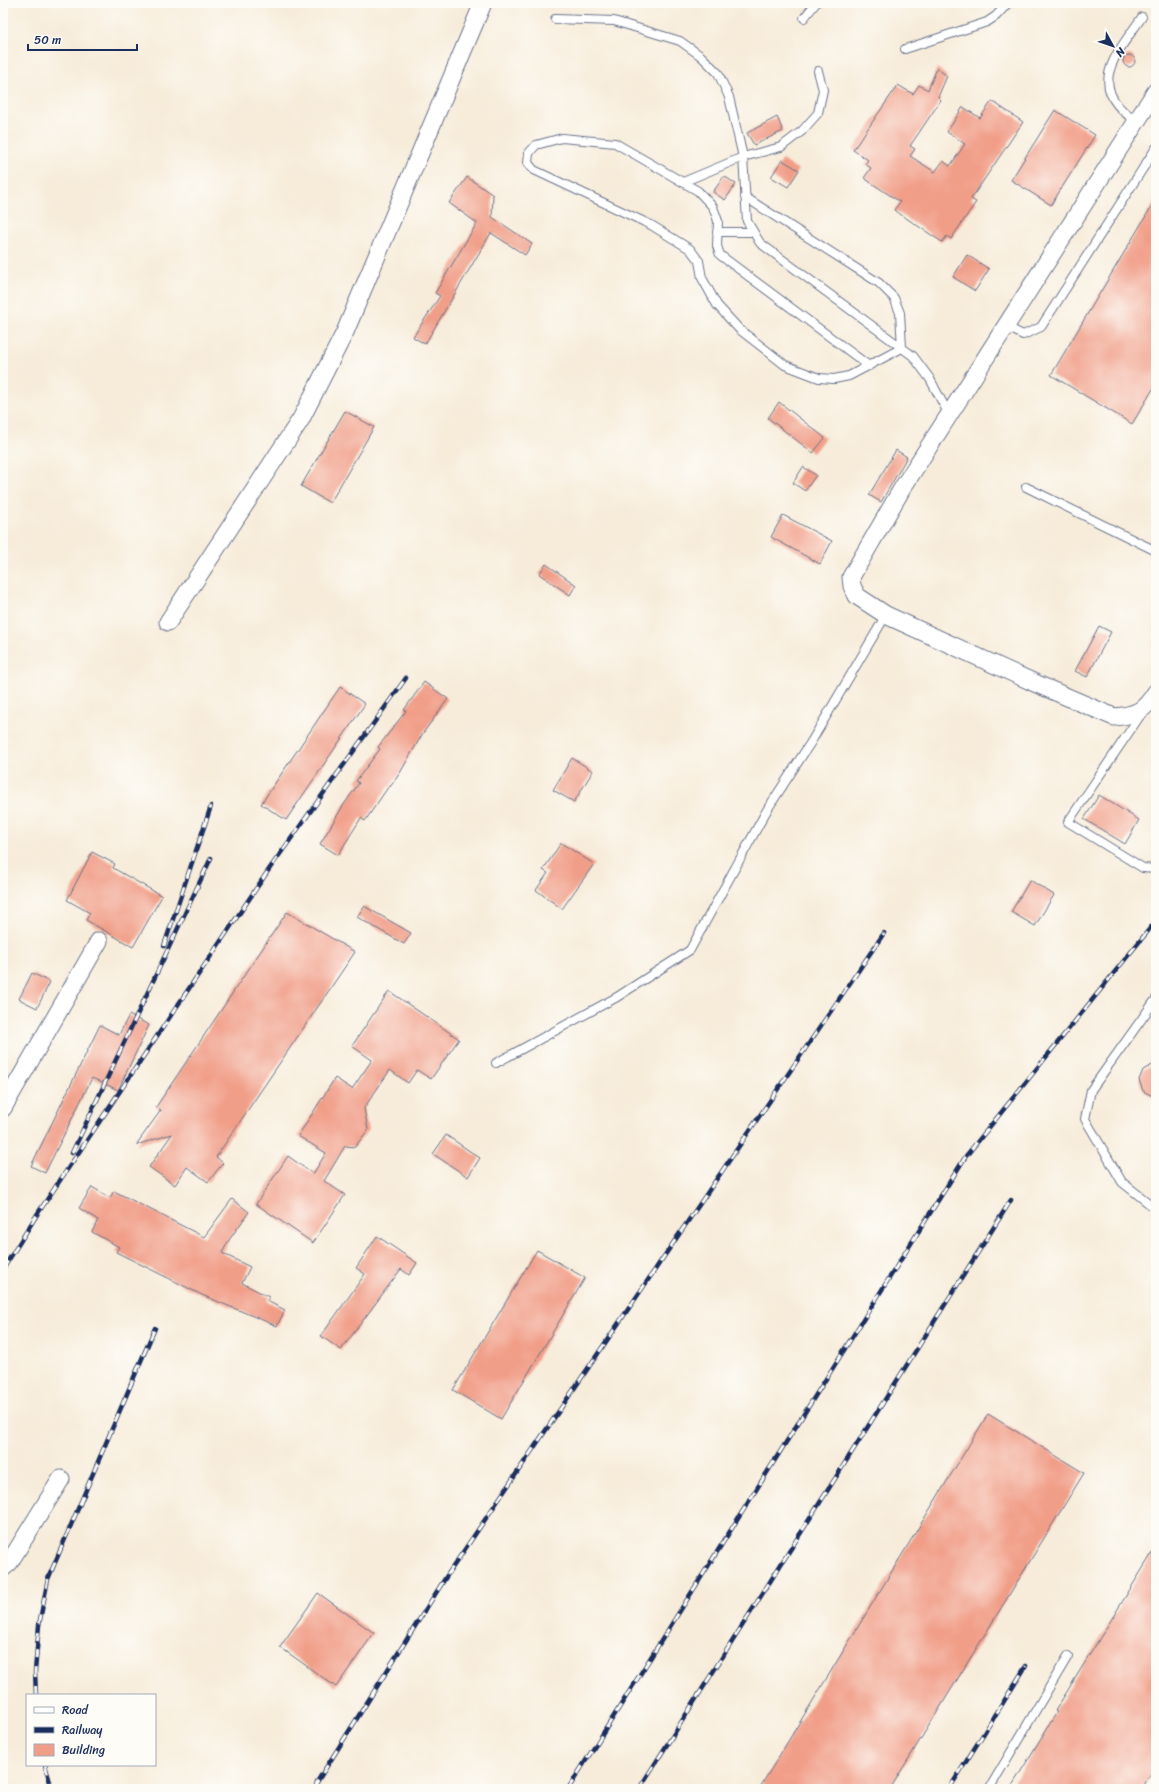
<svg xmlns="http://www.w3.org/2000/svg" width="1159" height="1792" viewBox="0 0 1159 1792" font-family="Sriracha,sans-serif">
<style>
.building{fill:#f19e88}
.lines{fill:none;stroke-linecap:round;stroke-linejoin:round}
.lane-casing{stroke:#687189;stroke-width:10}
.street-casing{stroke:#687189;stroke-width:19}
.lane{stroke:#fff;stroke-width:8}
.street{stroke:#fff;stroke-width:17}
.rail-casing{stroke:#1b2f5e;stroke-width:4.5}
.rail{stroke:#fdfcf7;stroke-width:3;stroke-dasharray:9;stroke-linecap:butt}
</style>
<rect width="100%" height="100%" fill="#fdfcf7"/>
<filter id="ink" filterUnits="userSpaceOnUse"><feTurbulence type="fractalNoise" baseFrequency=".025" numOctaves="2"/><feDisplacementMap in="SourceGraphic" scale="8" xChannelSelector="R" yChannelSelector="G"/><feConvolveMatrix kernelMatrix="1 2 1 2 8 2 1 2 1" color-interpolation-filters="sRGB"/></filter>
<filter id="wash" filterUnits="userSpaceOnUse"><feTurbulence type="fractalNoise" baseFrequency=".012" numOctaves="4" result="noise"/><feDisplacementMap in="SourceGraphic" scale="16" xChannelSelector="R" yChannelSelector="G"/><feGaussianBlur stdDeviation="0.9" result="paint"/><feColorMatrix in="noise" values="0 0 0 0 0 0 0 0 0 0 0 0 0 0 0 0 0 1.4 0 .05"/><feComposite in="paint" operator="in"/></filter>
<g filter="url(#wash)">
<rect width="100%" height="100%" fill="#f7ecda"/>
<g id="blocks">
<!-- building -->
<g class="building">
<circle cx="1129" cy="61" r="6"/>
<polygon points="937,68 947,76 938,97 941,100 910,146 915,149 910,156 935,172 943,161 950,166 965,144 947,132 963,107 980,118 992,101 1023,122 971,199 976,202 951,239 947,236 942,242 894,210 900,202 864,178 871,168 865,164 868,160 853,150 898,85 913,94 919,85 928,90"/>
<polygon points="1055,110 1095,135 1051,205 1011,180"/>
<polygon points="777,117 783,131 754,145 747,133"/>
<polygon points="782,160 799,170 788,187 771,177"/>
<polygon points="724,176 736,184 725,200 713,192"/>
<polygon points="467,177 493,195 492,217 532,244 525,255 491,233 425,344 413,337 440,296 435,293 477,223 449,203"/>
<polygon points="1156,199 1156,384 1132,424 1051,375"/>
<polygon points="967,255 989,269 975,291 953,277"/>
<polygon points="779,402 825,438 813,453 768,418"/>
<polygon points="345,411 374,427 330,503 301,486"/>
<polygon points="896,450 907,457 881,502 869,495"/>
<polygon points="803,467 816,475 805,491 793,483"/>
<polygon points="783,515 832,541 820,564 771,537"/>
<polygon points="546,564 576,585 570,595 539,574"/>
<polygon points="1099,626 1111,632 1087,677 1075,671"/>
<polygon points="424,682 448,699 423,733 400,773 390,787 389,786 365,821 361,818 338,855 320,844 343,806 359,783 356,781 380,749 378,747 406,711 404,710"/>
<polygon points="340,687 365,704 286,820 261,804"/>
<polygon points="572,758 593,771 574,802 553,790"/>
<polygon points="1099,795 1139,820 1125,844 1084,819"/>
<polygon points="561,843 594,864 562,909 536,890 548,873 543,870"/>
<polygon points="92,852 115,864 113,868 162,896 133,947 86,920 90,913 67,900"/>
<polygon points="1030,880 1054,895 1035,926 1011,912"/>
<polygon points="364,906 411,933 404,944 357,917"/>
<polygon points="287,912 355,952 216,1157 223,1163 208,1182 187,1167 175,1185 149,1167 172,1134 136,1145 161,1110 156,1107"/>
<polygon points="32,973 50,982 37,1008 19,999"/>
<polygon points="389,991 459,1039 431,1079 417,1070 408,1083 390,1070 364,1108 368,1130 355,1147 345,1146 324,1181 345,1195 313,1243 256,1204 288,1156 313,1174 326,1153 298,1136 335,1078 352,1089 372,1060 352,1046"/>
<polygon points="129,1015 149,1025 118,1090 92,1078 45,1173 31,1166 100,1025 119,1035"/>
<polygon points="1156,1063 1156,1098 1143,1091 1139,1080 1143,1070"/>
<polygon points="446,1135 480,1158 468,1177 433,1154"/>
<polygon points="92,1187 110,1198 114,1191 204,1237 232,1199 249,1212 229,1240 222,1253 250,1267 242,1283 269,1297 267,1301 285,1310 277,1326 202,1295 116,1252 119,1247 92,1232 98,1220 79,1208"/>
<polygon points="377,1236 417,1263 409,1275 401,1269 341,1350 321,1336 365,1274 356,1268"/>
<polygon points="537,1250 585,1278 501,1419 453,1390"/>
<polygon points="988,1414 1084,1473 890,1789 759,1789"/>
<polygon points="1156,1547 1156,1765 1148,1778 1142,1789 1010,1789 1057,1712 1055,1711"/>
<polygon points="318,1593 374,1633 336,1687 280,1647"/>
</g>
</g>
</g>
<g filter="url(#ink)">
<use href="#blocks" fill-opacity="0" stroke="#687189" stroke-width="1"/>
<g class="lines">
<defs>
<g id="lane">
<polyline points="804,18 816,3"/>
<polyline points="555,19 614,21 680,41 701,56 718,73 729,97 743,157 747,221 760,243 913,356 930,379 949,415"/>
<polyline points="905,49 987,22 996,16 1008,3"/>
<path d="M1136,121C1084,87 1116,55 1142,17"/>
<polyline points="683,182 743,157 781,147 802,131 818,113 823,90 818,71"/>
<polyline points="745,197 879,283 894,298 900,313 902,348 849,376 834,379 819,378 785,365 739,329 717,305 702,278 699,261 690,249 651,225 534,170 528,163 529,153 536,145 562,138 615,143 698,191 713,207 718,221 717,246 720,255 869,366"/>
<polyline points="717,232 752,232"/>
<polyline points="1005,326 1023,335 1041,327 1156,148"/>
<polyline points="1026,487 1156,551"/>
<polyline points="1142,713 1068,822 1143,868 1156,869"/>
<polyline points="1156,999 1091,1090 1085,1119 1122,1182 1156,1209"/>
<polyline points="496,1063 617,997 690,950 767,810 811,742 886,615"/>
<polyline points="989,1789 1068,1656"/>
</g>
<g id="street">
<path d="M1156,91L903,487L851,577L852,586L857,596L886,615L1037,684L1114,717C1137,715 1144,711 1156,692"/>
<polyline points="168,622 301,419 345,332 483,3"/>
<polyline points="3,1108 99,941"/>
<polyline points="3,1568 9,1563 61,1479"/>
</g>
</defs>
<!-- lane casing -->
<use href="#lane" class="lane-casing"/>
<!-- street casing -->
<use href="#street" class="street-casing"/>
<!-- lane -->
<use href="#lane" class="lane"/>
<!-- street -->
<use href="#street" class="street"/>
<defs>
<g id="rail">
<polyline points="164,946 211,806"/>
<polyline points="72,1153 211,858"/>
<polyline points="3,1269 38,1213 270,868 406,678"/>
<polyline points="36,1695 35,1671 39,1625 48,1579 155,1328"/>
<polyline points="45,1765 52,1789"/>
<polyline points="315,1789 317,1782 446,1577 884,933"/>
<polyline points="568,1789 966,1156 1156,921"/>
<polyline points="639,1789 1011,1200"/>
<polyline points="949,1789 1026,1666"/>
</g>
</defs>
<!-- rail casing -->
<use href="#rail" class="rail-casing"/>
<!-- rail -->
<use href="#rail" class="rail"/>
</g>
</g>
<!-- margin -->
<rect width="1159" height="1792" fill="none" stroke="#fdfcf7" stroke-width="16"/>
<!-- legend -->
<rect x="26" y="1694" width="130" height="72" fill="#fdfcf7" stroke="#a3aaba"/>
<rect x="34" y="1707" width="20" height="6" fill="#ffffff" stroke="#a3aaba"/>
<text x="62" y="1714" font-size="12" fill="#1b2f5e">Road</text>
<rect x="34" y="1727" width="20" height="6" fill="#1b2f5e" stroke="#a3aaba"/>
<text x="62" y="1734" font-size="12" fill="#1b2f5e">Railway</text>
<rect x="34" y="1744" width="20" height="12" fill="#f19e88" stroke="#a3aaba"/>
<text x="62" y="1754" font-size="12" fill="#1b2f5e">Building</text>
<!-- north arrow -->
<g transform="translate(1113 46) rotate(130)" stroke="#fdfcf7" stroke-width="3" paint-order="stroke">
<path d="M0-3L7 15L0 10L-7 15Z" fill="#1b2f5e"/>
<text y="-6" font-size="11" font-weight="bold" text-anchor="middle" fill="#1b2f5e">N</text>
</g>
<!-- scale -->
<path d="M28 44v6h109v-6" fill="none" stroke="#1b2f5e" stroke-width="2"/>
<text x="34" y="44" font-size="12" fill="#1b2f5e" stroke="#fdfcf7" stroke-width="3" paint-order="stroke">50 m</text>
</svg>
